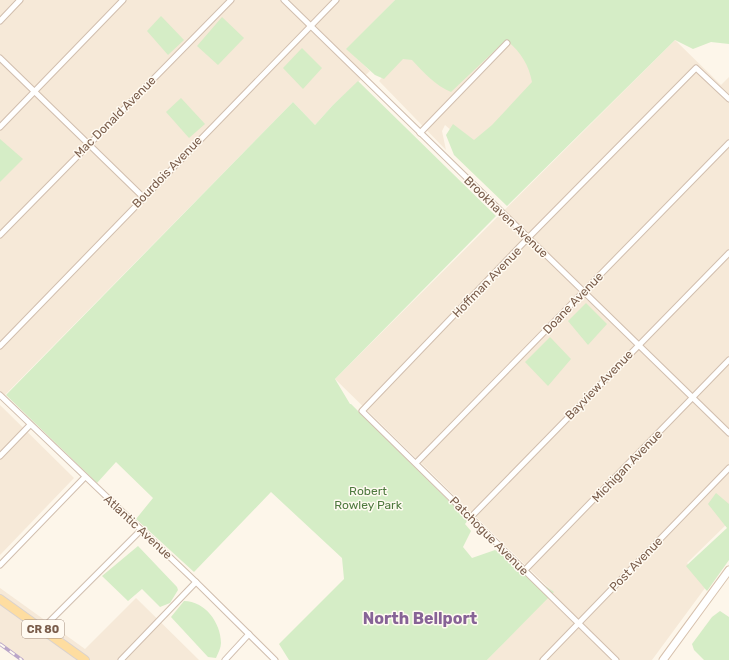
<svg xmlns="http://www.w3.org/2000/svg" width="729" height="660" viewBox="0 0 729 660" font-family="Rubik,sans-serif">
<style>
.residential{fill:#f6e9d8}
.green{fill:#d5edc6}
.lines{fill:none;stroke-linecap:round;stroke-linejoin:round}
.minor-casing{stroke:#d1beae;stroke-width:7}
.secondary-casing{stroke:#d7c1ad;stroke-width:9}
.primary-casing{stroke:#dad2cd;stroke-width:10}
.minor{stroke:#fff;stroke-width:5}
.secondary{stroke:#fff;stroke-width:7}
.primary{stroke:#fedda0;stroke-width:8}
.rail-casing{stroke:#baa6c9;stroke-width:3.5}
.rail{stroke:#fffaf1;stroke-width:2;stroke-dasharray:6;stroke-linecap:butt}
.labels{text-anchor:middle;stroke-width:3;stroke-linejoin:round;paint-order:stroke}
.shield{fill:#fffaf1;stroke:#a28c7d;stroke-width:1}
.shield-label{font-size:11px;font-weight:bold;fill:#7a5d4b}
.street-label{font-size:12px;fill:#7a5d4b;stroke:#fffaf1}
.park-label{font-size:12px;fill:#4f7a3f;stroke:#fffaf1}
.district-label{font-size:16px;font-weight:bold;fill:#866396;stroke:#fffaf1}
</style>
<rect width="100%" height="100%" fill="#fdf6ea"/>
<!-- residential -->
<g class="residential">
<polygon points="0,0 395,0 347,49 370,71 333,105 315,125 293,102 0,400"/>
<polygon points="507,37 545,74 473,149 445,125 442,131 446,150 379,81 412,45"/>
<polygon points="675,40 721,85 729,77 729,522 687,563 708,584 652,660 487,660 553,592 335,379"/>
<polygon points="0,405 74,478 0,555"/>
<polygon points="0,588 85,649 136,598 199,660 21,660 0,644"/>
</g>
<!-- green -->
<g class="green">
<path d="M395,0H729V44L711,42L693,49L675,40L507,206L454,155L446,135L453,124L474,140L492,125L532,82C529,65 520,51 506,40L451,92C435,85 424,73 412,60L403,59L384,79L375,75L346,49Z"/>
<polygon points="161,16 184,40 168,55 147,31"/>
<polygon points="222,17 244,38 218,65 197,46"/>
<polygon points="302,48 322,68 303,89 283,68"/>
<polygon points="358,81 496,216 335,379 350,404 351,404 468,520 465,524 471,531 463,547 472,558 495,550 554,592 487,660 289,660 279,644 344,579 342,558 271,492 194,572 136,519 153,498 116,462 97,483 6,395 293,102 315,125 333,105"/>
<polygon points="181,98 205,124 189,138 166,112"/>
<polygon points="0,139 23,159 0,182"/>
<polygon points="586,303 607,324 588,345 568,321"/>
<polygon points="550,337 571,359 548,386 525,362"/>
<polygon points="716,493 729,504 729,560 707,591 686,566 727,528 708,504"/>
<polygon points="138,546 177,587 178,590 170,603 160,607 142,589 128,601 102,576"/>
<path d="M184,601C205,601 221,623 221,643C221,648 218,653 216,658L208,657L171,617Z"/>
<polygon points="720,611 729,617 729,660 704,660 694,650 692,644 712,617"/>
</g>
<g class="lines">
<defs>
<g id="minor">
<polyline points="284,0 729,433"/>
<polyline points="0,21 20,0"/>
<polyline points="0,58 143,197"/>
<polyline points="0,127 123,0"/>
<polyline points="420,133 507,43"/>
<polyline points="0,235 231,0"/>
<polyline points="0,346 336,0"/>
<polyline points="0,395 196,582 275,660"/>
<polyline points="0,456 30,425"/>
<polyline points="416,463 729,143"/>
<polyline points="470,518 729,253"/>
<polyline points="0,565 85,477"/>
<polyline points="524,571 729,360"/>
<polyline points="42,629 141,530"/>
<polyline points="121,660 196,582"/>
<polyline points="225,660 249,634"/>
<polyline points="543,660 729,468"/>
<polyline points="616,660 362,411 528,238 696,68 729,99"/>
</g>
<polyline id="secondary" points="663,660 729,570"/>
<polyline id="primary" points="0,599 85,660"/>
</defs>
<!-- minor casing -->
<use href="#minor" class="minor-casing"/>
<!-- secondary casing -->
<use href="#secondary" class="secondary-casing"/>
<!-- primary casing -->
<use href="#primary" class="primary-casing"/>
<!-- minor -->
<use href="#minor" class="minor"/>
<!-- secondary -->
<use href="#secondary" class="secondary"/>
<!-- primary -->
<use href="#primary" class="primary"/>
<defs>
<polyline id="rail" points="0,644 22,660"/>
</defs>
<!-- rail casing -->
<use href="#rail" class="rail-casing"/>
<!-- rail -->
<use href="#rail" class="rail"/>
</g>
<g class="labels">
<!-- shield labels -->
<rect class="shield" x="22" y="620" width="42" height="18" rx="3"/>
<g class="shield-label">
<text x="43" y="633">CR 80</text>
</g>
<!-- street labels -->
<g class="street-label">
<text transform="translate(115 117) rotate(-45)" y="4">Mac Donald Avenue</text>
<text transform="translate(167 172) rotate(-46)" y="4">Bourdois Avenue</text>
<text transform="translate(506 217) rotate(44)" y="4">Brookhaven Avenue</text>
<text transform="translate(487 282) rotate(-46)" y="4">Hoffman Avenue</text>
<text transform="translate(573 303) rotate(-46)" y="4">Doane Avenue</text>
<text transform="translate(599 385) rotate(-46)" y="4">Bayview Avenue</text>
<text transform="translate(627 466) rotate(-46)" y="4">Michigan Avenue</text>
<text transform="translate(138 527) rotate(43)" y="4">Atlantic Avenue</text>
<text transform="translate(489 536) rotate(45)" y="4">Patchogue Avenue</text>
<text transform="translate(636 564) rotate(-46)" y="4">Post Avenue</text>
</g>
<!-- park labels -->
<g class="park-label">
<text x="368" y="495">Robert<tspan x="368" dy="14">Rowley Park</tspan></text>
</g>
<!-- district labels -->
<g class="district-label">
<text x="420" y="624">North Bellport</text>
</g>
</g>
</svg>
